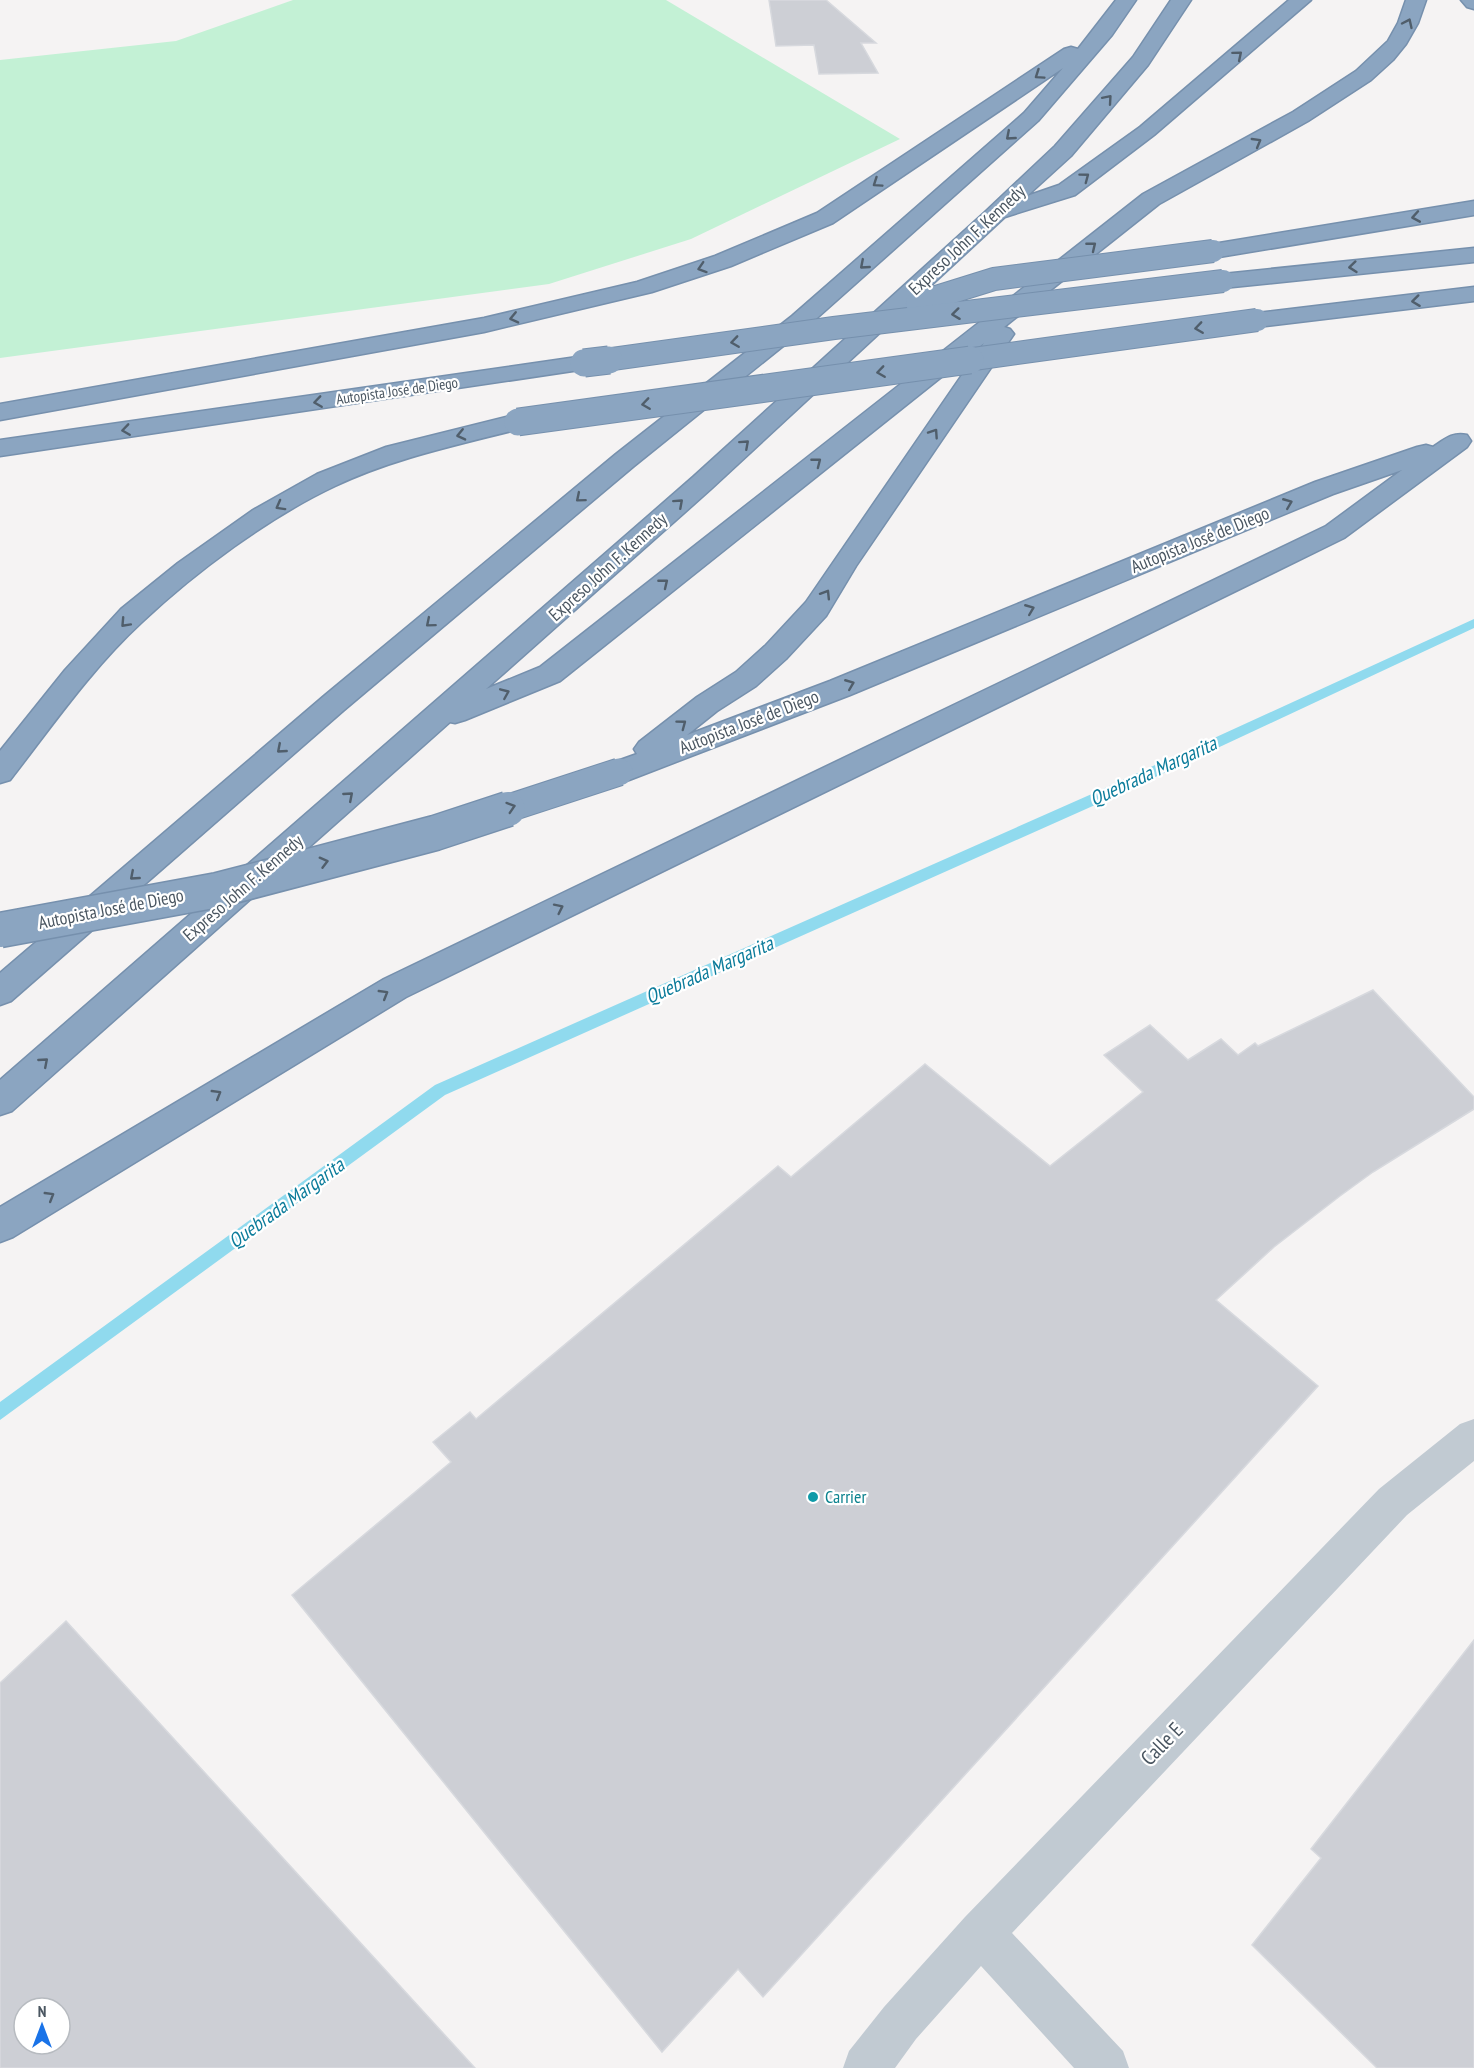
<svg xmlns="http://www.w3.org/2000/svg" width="1474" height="2068" viewBox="0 0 1474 2068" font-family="'PT Sans Narrow',sans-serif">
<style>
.green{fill:#c3f1d5}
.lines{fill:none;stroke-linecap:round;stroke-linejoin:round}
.stream{fill:#90daee;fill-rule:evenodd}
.building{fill:#cdcfd5;stroke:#d7d9de;stroke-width:1.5;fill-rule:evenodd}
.highway-casing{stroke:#7690ad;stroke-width:3}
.street{fill:#c1cad2;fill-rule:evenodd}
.highway{fill:#8ba5c1;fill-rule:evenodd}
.highway-bridge-far2-casing{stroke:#7690ad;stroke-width:24;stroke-linecap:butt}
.highway-bridge-far1-casing{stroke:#7690ad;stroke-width:29;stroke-linecap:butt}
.highway-bridge-casing{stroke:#7690ad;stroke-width:37;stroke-linecap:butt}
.highway-bridge-far2{stroke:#8ba5c1;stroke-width:22}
.highway-bridge-far1{stroke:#8ba5c1;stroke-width:27}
.highway-bridge{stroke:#8ba5c1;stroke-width:34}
.oneway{stroke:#505e6b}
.culture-dot{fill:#0f9aa8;stroke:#fff;stroke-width:2}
.labels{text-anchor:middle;stroke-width:4.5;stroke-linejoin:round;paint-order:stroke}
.far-street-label{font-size:15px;fill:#4a5661;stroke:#fff}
.street-label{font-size:18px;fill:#4a5661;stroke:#fff}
.culture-label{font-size:18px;fill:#0d838f;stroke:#fff;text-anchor:start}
.water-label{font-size:20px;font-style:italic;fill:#0c7c9b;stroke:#fff}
.near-street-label{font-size:21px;fill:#4a5661;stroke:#fff}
</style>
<rect width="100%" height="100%" fill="#f5f3f3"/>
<!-- green -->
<polygon class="green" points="293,0 666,0 900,139 691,239 549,284 0,358 0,60 176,41"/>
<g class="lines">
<!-- stream -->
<polygon class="stream" points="1474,619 1474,628 1104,801 445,1095 0,1420 0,1402 435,1085 1094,793"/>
</g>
<!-- building -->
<g class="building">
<polygon points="769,0 826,0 876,43 861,43 878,73 819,74 814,45 776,46"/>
<polygon points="1373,990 1474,1097 1474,1109 1373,1172 1340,1196 1274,1247 1216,1300 1318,1386 763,1997 738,1969 662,2052 292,1595 451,1462 433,1442 470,1412 476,1419 778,1166 791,1177 925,1064 1050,1166 1143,1092 1104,1055 1150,1025 1188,1060 1221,1039 1238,1055 1255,1043 1258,1046"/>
<path d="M66,1621L475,2068H0V1683ZM24,2008H60V2044H24Z"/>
<polygon points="1474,1640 1474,2068 1377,2068 1252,1945 1321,1858 1311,1849"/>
</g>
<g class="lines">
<defs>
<g id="highway">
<polygon points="1116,0 1136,0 1112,35 1038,121 808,326 634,466 344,710 11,1001 0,1005 0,973 324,696 616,454 792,316 1024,113 1063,68 833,223 731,266 652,292 484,332 0,420 0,404 484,318 637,282 715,256 817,213 1064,49 1071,47 1078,49"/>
<path d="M1171,0H1191L1148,65L1071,156L1027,196L1059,185L1140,127L1289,0H1311L1154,135L1075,195L1005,217L711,489L486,689L540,667L1143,194L1293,112L1356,71L1388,41L1398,23L1406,0H1426L1418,23L1406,44L1393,60L1371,80L1308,121L1159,204L1004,327L1010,329L1014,334L856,566L826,616L786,659L756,686L717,711L687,735L830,681L1315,482L1417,447L1426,445L1433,447C1445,439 1452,432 1467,435L1471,441L1467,447L1344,538L406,997L13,1237L0,1242V1207L384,979L1326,526L1402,470L1333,494L850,695L629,780L619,783L609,780L604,772L609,764L637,754L634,749L639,742L697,697L736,672L766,645L806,602L984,343L560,681L465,720L455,723L450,722L12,1111L0,1115V1080L693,477L986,211L1055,146L1133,57Z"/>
<polygon points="1461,0 1474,0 1474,9 1467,7"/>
<polygon points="1474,201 1474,215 1213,258 1205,256 1202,251 1205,246 1213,244"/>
<polygon points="1474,248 1474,262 1223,288 1215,286 1211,281 1215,276 1223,274"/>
<polygon points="1474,287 1474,301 1257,327 1249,325 1245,320 1249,315 1257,313"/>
<polygon points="584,356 593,358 596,363 593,368 0,456 0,440"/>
<path d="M518,414L527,417L530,422L527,427C462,444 396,457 335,486C269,517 195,572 142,622C92,668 52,726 10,780L0,783V751L65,670L121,609L178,563L253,510L317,474L386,447Z"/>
</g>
</defs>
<!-- highway casing -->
<use href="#highway" class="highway-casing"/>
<!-- street -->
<polygon class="street" points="1474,1419 1474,1461 1407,1515 1012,1933 1123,2051 1129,2068 1074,2068 981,1966 916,2039 895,2068 843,2068 849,2051 884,2007 965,1917 1379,1489 1460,1424"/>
<!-- highway -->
<use href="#highway" class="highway"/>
<defs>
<g id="highway-bridge-far2">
<polyline points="917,303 994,279 1213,251"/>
<polyline points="598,361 834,328 1223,281"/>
<polyline points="959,361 1257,320"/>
</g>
<g id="highway-bridge-far1">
<polyline points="584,363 609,360"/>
<polyline points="518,422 970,360"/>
<polyline points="503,810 619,772"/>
</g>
<polyline id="highway-bridge" points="0,930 218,890 435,833 508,809"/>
</defs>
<!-- highway-bridge-far2 casing -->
<use href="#highway-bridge-far2" class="highway-bridge-far2-casing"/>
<!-- highway-bridge-far1 casing -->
<use href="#highway-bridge-far1" class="highway-bridge-far1-casing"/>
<!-- highway-bridge casing -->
<use href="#highway-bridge" class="highway-bridge-casing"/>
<!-- highway-bridge-far2 -->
<use href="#highway-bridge-far2" class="highway-bridge-far2"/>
<!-- highway-bridge-far1 -->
<use href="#highway-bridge-far1" class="highway-bridge-far1"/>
<!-- highway-bridge -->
<use href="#highway-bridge" class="highway-bridge"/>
</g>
<!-- one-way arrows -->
<defs><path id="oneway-chevron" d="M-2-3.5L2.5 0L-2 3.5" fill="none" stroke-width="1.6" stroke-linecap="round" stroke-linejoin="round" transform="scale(1.5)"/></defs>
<g class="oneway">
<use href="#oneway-chevron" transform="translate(1408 23) rotate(-65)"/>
<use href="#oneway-chevron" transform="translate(1238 55) rotate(-40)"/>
<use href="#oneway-chevron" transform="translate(1039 75) rotate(146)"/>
<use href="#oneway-chevron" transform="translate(1108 99) rotate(-49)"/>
<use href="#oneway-chevron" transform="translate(1010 136) rotate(139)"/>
<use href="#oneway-chevron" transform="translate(1257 142) rotate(-30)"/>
<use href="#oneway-chevron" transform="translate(1085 177) rotate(-37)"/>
<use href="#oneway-chevron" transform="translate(877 183) rotate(146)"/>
<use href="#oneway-chevron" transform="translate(1416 217) rotate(170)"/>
<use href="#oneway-chevron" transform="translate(1092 246) rotate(-39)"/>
<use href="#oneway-chevron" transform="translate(864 265) rotate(139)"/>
<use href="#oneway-chevron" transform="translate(1353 267) rotate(174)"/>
<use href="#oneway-chevron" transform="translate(702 268) rotate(162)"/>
<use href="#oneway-chevron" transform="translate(1416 301) rotate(173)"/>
<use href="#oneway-chevron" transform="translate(956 314) rotate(173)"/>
<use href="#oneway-chevron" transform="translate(514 318) rotate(167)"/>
<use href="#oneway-chevron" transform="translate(1199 328) rotate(172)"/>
<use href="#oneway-chevron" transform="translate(735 342) rotate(172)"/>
<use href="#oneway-chevron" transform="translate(881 372) rotate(172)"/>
<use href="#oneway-chevron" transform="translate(318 402) rotate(172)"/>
<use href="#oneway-chevron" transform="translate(646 404) rotate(172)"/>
<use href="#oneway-chevron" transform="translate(126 430) rotate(172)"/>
<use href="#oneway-chevron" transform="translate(934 433) rotate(-56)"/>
<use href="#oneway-chevron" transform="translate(461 435) rotate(167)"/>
<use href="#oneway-chevron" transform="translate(745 444) rotate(-42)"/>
<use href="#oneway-chevron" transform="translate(817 462) rotate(-38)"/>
<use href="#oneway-chevron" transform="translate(580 498) rotate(140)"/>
<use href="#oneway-chevron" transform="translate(679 503) rotate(-42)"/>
<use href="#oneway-chevron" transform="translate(1288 503) rotate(-22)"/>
<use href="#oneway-chevron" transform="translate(280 506) rotate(151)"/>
<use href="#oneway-chevron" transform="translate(664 583) rotate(-39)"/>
<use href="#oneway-chevron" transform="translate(826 594) rotate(-58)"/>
<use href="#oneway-chevron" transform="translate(1030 609) rotate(-22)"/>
<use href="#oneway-chevron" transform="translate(125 623) rotate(133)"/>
<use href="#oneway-chevron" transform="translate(430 623) rotate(140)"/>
<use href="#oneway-chevron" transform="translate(850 684) rotate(-22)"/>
<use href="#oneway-chevron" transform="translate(505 693) rotate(-23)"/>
<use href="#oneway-chevron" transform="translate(682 724) rotate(-37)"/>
<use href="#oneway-chevron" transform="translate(281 749) rotate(139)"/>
<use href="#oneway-chevron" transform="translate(349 796) rotate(-41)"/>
<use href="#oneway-chevron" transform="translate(511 807) rotate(-18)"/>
<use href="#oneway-chevron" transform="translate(324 862) rotate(-15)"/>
<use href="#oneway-chevron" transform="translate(134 876) rotate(139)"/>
<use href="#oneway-chevron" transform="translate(559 908) rotate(-26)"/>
<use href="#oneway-chevron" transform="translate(384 994) rotate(-31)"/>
<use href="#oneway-chevron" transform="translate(44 1062) rotate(-41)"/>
<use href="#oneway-chevron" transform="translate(217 1094) rotate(-31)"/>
<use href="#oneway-chevron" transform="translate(50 1196) rotate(-31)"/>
</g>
<!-- markers -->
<circle class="culture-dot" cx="813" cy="1497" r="6"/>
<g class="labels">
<!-- far-street labels -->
<g class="far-street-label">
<text transform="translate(397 391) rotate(-8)" y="5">Autopista José de Diego</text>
</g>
<!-- street labels -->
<g class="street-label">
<text transform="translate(967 240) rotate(-43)" y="6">Expreso John F. Kennedy</text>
<text transform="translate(1200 540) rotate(-22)" y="6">Autopista José de Diego</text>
<text transform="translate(608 567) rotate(-42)" y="6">Expreso John F. Kennedy</text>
<text transform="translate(749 722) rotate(-21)" y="6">Autopista José de Diego</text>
<text transform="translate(243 888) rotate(-41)" y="6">Expreso John F. Kennedy</text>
<text transform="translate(111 909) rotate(-11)" y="6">Autopista José de Diego</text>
</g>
<!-- culture labels -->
<g class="culture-label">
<text x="825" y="1503">Carrier</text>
</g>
<!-- water labels -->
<g class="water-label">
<text transform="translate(1153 771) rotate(-25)" y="7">Quebrada Margarita</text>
<text transform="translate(709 970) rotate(-24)" y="7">Quebrada Margarita</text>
<text transform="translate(286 1203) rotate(-36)" y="7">Quebrada Margarita</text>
</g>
<!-- near-street labels -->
<g class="near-street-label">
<text transform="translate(1162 1744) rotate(-46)" y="7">Calle E</text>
</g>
</g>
<!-- north arrow -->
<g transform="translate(42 2026)"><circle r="28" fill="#ffffff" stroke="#b7bbc0" stroke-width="1.5"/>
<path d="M0-4.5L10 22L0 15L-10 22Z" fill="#1a73e8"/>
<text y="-9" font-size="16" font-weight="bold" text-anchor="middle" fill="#4a5661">N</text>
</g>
</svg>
